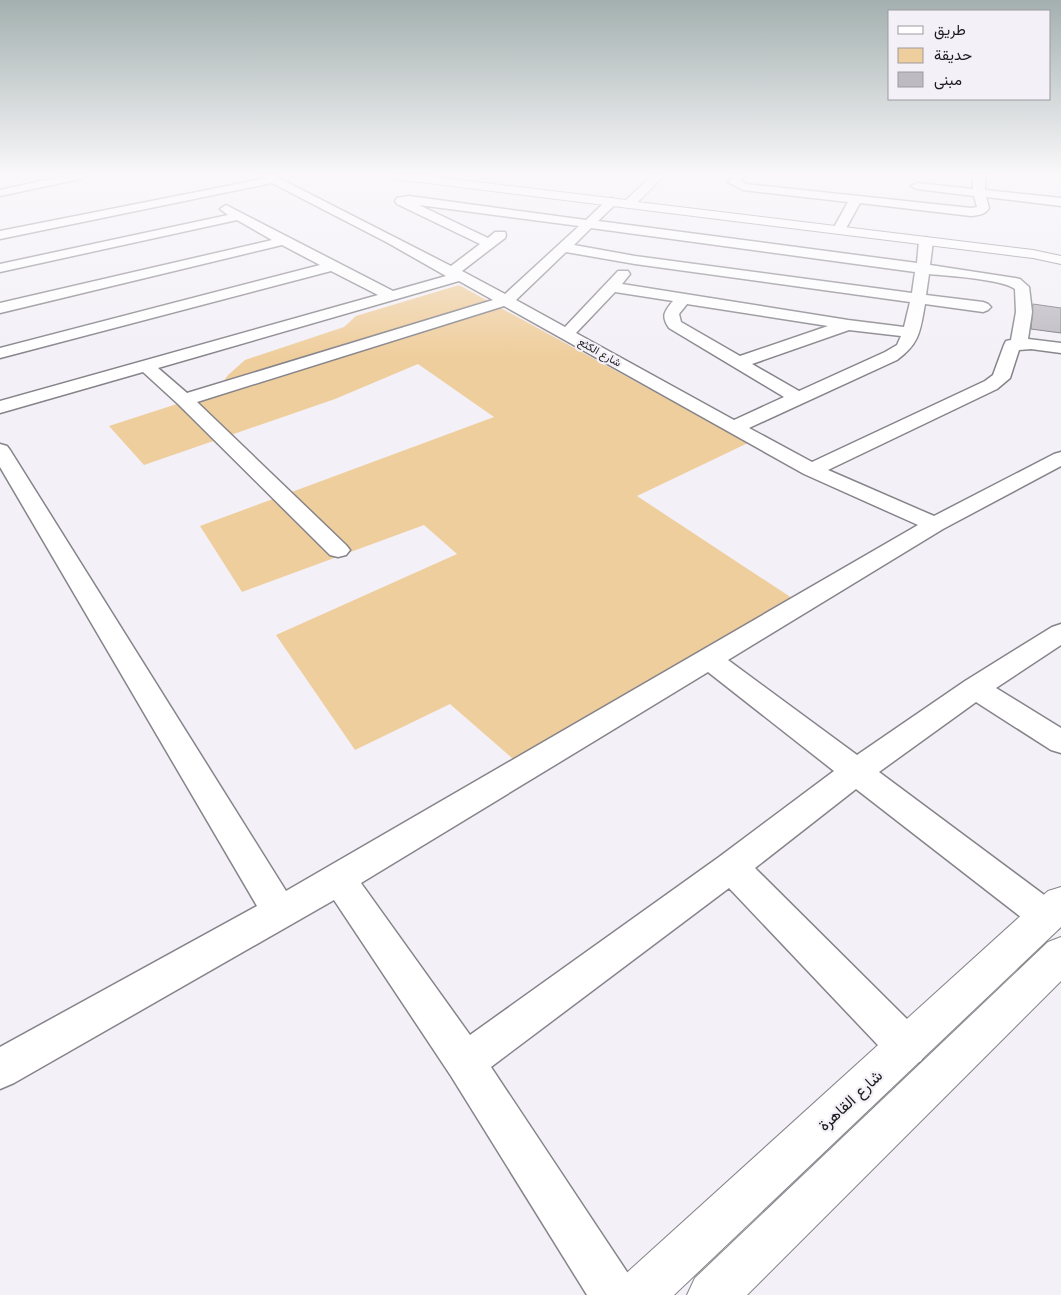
<svg xmlns="http://www.w3.org/2000/svg" width="1061" height="1295" viewBox="0 0 1061 1295" font-family="Helvetica,Vazirmatn,sans-serif">
<style>
.green{fill:#efce9d}
.building{fill:#bdbbc1;stroke:#7a787e}
.lines{fill:none;stroke-linecap:round;stroke-linejoin:round}
.street-casing{stroke:#86848a;stroke-width:3}
.secondary-casing{stroke:#86848a;stroke-width:2}
.street{fill:#fff;fill-rule:evenodd}
.secondary{fill:#fff;fill-rule:evenodd}
.labels{text-anchor:middle;stroke-width:4.5;stroke-linejoin:round;paint-order:stroke}
.far-street-label{font-size:11px;fill:#1b1a1d;stroke:#f3f0f7}
.near-street-label{font-size:16px;fill:#1b1a1d;stroke:#f3f0f7}
</style>
<rect width="100%" height="100%" fill="#f3f0f7"/>
<!-- green -->
<polygon class="green" points="459,285 748,443 637,496 801,604 528,772 450,704 355,750 276,635 457,554 424,525 242,592 200,526 494,417 418,364 335,399 144,465 109,426 217,391 228,375 245,360 344,327 356,316"/>
<!-- building -->
<polygon class="building" points="1033,304 1061,308 1061,333 1031,329"/>
<g class="lines">
<defs>
<g id="street">
<polygon points="64,176 85,176 80,179 0,196 0,190"/>
<path d="M261,176H275L451,266L480,244L397,204L395,201L397,198L409,196L586,220L608,199L612,198L618,202L598,221L917,263L919,241L926,237L933,241L930,265L1015,278L1020,279L1029,287L1032,312L1028,339L1061,343V353L1031,349L1019,350L1010,378L997,389L828,470L934,516L1054,454L1061,452V466L943,529L728,660L857,755L965,681L1052,627L1061,624V645L996,688L1061,728V753L1051,750L976,702L879,772L1059,906L1061,909L1059,928L1047,933L1035,928L856,789L755,868L921,1033L927,1047L921,1061L907,1067L893,1061L729,888L491,1067L631,1278L638,1295H587L451,1076L334,900L14,1083L0,1089V1047L257,906L0,467V444L7,446L10,450L286,891L918,525L804,474L504,306L197,402L346,545L350,550L346,555L338,557L330,555L178,404L143,372L0,413V401L378,295L331,271L0,358V348L320,265L282,245L0,313V303L272,240L237,220L0,272V264L228,215L220,209L226,205L393,291L446,276L388,243L272,183L0,239V231L262,179ZM419,205L579,226L505,294L462,271L505,238L506,235L505,232H495L488,238ZM591,228L915,272L912,293L635,256L574,245ZM566,252L635,264L910,302L904,327L848,320L622,284L630,274L628,271H618L565,327L516,300ZM929,274C948,276 1002,279 1015,289L1016,312L1011,340L1006,341L1004,345L993,375L985,381L812,462L749,428L897,360C920,343 920,331 925,304L983,312L988,310L991,307L988,304L983,302L926,295ZM459,281L493,300L187,393L158,368ZM615,292L673,301C664,312 661,316 669,328L784,397L734,420L576,333ZM687,304L828,326L740,356L681,322L679,314ZM849,330L901,336L897,345L885,352L799,391L752,364ZM708,672L834,771L719,857L470,1035L361,883Z"/>
<path d="M734,176H745L741,181L746,184L971,208L977,207L974,196L917,189L911,186L917,183L973,189V176H985V190L1061,198V206L986,197L989,208C985,215 978,215 971,216L860,203L844,232L839,233L833,229L848,202L743,190L728,182Z"/>
</g>
<g id="secondary">
<polygon points="390,176 426,176 626,200 651,176 664,176 638,202 1033,250 1061,256 1061,264 1033,258 396,179"/>
<polygon points="1061,887 1061,927 674,1295 613,1295 621,1278 1048,891"/>
<polygon points="1061,937 1061,981 747,1295 687,1295 695,1278 1048,942"/>
</g>
</defs>
<!-- street casing -->
<use href="#street" class="street-casing"/>
<!-- secondary casing -->
<use href="#secondary" class="secondary-casing"/>
<!-- street -->
<use href="#street" class="street"/>
<!-- secondary -->
<use href="#secondary" class="secondary"/>
</g>
<!-- sky -->
<linearGradient id="sky" x2="0" y2="1"><stop stop-color="#a3b0af"/><stop offset="0.49" stop-color="#faf8fb"/><stop offset="1" stop-color="#faf8fb" stop-opacity="0"/></linearGradient>
<rect width="1061" height="357" fill="url(#sky)"/>
<g class="labels">
<!-- far-street labels -->
<g class="far-street-label">
<text transform="translate(600 352) rotate(29)" y="4">شارع الكثع</text>
</g>
<!-- near-street labels -->
<g class="near-street-label">
<text transform="translate(850 1100) rotate(-43)" y="6">شارع القاهرة</text>
</g>
</g>
<!-- legend -->
<rect x="888" y="10" width="162" height="90" fill="#f3f0f7" stroke="#9d9aa0"/>
<rect x="898" y="26" width="25" height="8" fill="#ffffff" stroke="#9d9aa0"/>
<text x="934" y="35" font-size="15" fill="#1b1a1d">طريق</text>
<rect x="898" y="48" width="25" height="15" fill="#efce9d" stroke="#9d9aa0"/>
<text x="934" y="60" font-size="15" fill="#1b1a1d">حديقة</text>
<rect x="898" y="72" width="25" height="15" fill="#bdbbc1" stroke="#9d9aa0"/>
<text x="934" y="85" font-size="15" fill="#1b1a1d">مبنى</text>
</svg>
